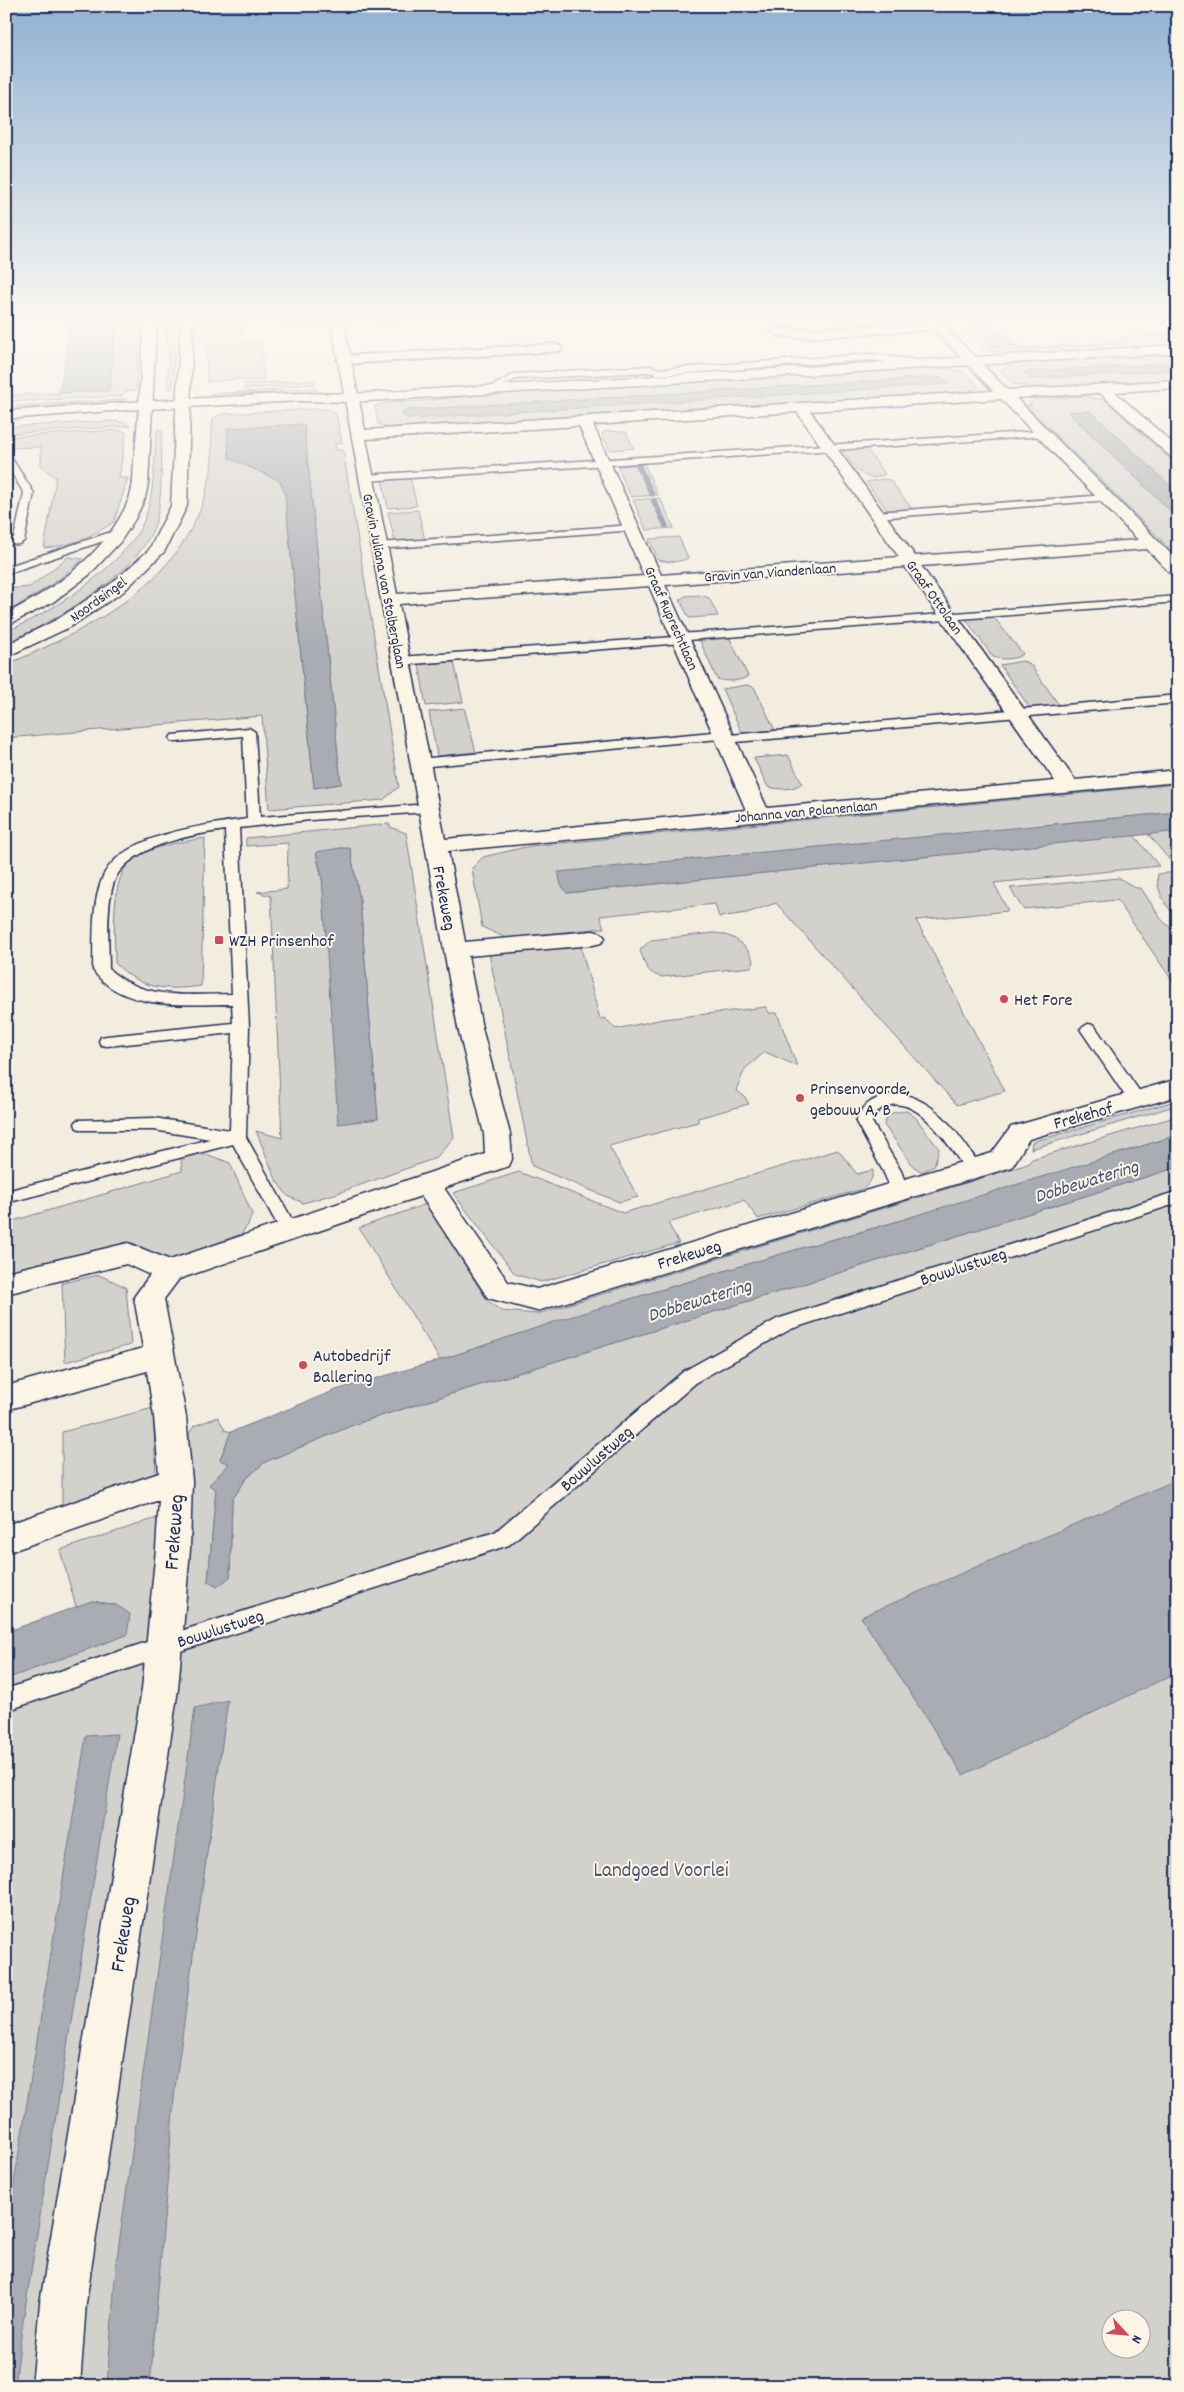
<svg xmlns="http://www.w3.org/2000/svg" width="1184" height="2392" viewBox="0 0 1184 2392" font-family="Dekko,sans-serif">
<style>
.green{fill:#d3d1cc;stroke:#778095;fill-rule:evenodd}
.water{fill:#a9acb3;stroke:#707a91}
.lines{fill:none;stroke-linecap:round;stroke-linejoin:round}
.stream{stroke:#707a91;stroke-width:5.5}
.service-casing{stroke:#1b2f5e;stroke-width:3}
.pedestrian-casing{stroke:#1b2f5e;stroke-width:4}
.minor-casing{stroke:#1b2f5e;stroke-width:3}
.tertiary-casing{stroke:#1b2f5e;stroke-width:3}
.secondary-casing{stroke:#1b2f5e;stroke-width:3}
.service{fill:#fcf5e5;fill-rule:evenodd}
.pedestrian{fill:#fcf5e5;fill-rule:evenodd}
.minor{fill:#fcf5e5;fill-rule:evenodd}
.tertiary{fill:#fcf5e5;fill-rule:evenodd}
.secondary{fill:#fcf5e5;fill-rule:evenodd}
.poi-dot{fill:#d1495b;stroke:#fcf5e5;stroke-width:2}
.labels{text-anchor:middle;stroke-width:4;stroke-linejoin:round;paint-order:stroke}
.far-street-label{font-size:15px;fill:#1b2f5e;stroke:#fcf5e5}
.street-label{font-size:18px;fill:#1b2f5e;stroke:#fcf5e5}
.poi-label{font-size:18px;fill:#1b2f5e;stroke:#fcf5e5;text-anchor:start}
.water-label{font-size:19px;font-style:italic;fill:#465478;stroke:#fcf5e5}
.near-street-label{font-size:21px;fill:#1b2f5e;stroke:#fcf5e5}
.near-park-label{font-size:21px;fill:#49587a;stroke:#fcf5e5}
</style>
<rect width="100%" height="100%" fill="#f3ede0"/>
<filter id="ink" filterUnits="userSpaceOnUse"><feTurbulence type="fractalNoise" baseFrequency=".02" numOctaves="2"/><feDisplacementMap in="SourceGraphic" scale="10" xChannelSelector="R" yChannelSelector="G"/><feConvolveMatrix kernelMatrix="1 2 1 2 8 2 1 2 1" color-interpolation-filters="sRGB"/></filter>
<g filter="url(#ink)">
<!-- green -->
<g class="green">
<polygon points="117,316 141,316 136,390 126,391 122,396 6,402 6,396 109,390"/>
<polygon points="162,316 175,316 173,388 167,389 169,351"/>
<polygon points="196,316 243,316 244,335 240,335 240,342 261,341 264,380 246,381 241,379 207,382 206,339 195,339"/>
<polygon points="369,316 410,316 412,322 371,324"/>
<polygon points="975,331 992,346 1017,345 1021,348 1122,342 1118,338 1178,334 1178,340 986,352 965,332"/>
<polygon points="1178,353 1178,363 1025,373 1032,379 1178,370 1178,379 1029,389 1026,386 1013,384 1000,371 1012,365 1009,362"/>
<path d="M941,366L966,373L979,387L970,390L972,392L400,428H390L378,424L375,406L390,402L423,401L487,394ZM942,377L403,412L408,410Z"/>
<polygon points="314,380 315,384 244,389 244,384"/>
<polygon points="315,388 316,393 209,394"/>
<polygon points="1085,396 1105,400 1178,467 1178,493 1090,411 1068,412 1178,518 1178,557 1026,405 1032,405 1030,403 1035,399"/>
<polygon points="127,399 99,406 10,411 6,407"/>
<path d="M315,409L329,410L336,413L342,443L335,444L336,450H343L399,787L383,800L269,809L262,716L6,738V665C95,626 189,581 210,476C214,457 210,438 213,419L221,414ZM304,425L341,784L314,788L285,493L280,481Z"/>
<polygon points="110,421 123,422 130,426 6,434 6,427"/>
<path d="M118,430L126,432L119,478H128L114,522C90,537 72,546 44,548L56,478L41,466V447L8,448L6,437Z"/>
<path d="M157,430H162C161,457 163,497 156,521C142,573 53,622 6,643V632C51,612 124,567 144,521C155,494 154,459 157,430Z"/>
<polygon points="606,431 626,432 634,448 610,450 602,434"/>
<path d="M865,447L885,474C863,486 853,464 842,449Z"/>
<polygon points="644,464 658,495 631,497 617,466"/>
<polygon points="410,477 417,506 388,508 382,479"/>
<polygon points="884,479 890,480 912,509 887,510 866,482"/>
<polygon points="660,498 674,528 646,530 633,500"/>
<polygon points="418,510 425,540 395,542 388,512"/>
<path d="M679,537L688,558C679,563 669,562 658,560L649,539Z"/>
<polygon points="68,557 83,559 54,583 6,613 6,589 30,587"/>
<polygon points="700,595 709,598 718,616 689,618 680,600 685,596"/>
<path d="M993,616L1023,654C1015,660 1002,660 993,657L965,618Z"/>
<path d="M729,637L748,676C740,682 726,682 717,679L699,639Z"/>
<polygon points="1023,661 1030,664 1059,705 1030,708 1000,665"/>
<polygon points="454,662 463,702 426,706 419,664"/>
<polygon points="747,685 754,687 775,730 742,733 722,689"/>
<polygon points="464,708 476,752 437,756 429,712"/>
<path d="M788,755L802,783C794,790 779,790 768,787L754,758Z"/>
<polygon points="1178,784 1178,812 1055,824 567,893 1134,835 1159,866 994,883 1008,911 916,920 1005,1091 957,1105 776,903 747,913 719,917 715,904 600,916 604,928 506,938 482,927 472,868 483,857 530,846"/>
<path d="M389,824L390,827L406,833L454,1137L436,1158L338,1193L303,1203L288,1196L277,1182L256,1131L282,1138L271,896L257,892L287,889L288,843L246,846V838ZM341,848L350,849L360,901L378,1119L316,853Z"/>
<polygon points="1171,831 1178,841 1178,870 1148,834"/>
<path d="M205,838L201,986C165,991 141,989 115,963C115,935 110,886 128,864C144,846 183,842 205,838Z"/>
<path d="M1178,872V919C1167,908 1155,890 1158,874Z"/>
<polygon points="1119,878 1136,888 1141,888 1161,919 1178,935 1178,989 1117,900 1023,909 1010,888"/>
<path d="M714,933C732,934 747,944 754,962L751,967L662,977C646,973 645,965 640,950L651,940Z"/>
<polygon points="580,944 600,1019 605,1018 616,1029 663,1019 766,1007 769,1013 777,1013 797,1066 765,1052 745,1069 736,1090 744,1096 749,1104 698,1118 698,1122 609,1146 638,1197 619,1202 532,1166 489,953"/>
<polygon points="1178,1100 1178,1105 1031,1149 1032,1142"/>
<path d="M907,1111L916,1118L939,1149L934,1166L922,1172L914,1167L884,1125C887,1112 894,1112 907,1111Z"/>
<path d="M1178,1116V1135C1077,1166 976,1200 874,1228C728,1269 584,1312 440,1360L359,1228L426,1204L487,1300L501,1311L537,1314L1028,1164L1032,1159Z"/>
<path d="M838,1150L857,1174L873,1170C873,1179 870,1183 863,1189L758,1219L744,1200L668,1223L679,1243L541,1282L515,1274L453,1193L519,1172L623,1213Z"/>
<polygon points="195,1154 209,1155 230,1163 252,1214 248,1225 241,1234 173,1260 166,1260 133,1243 6,1272 6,1223 182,1171 181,1157"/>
<path d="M1178,1167V2386H6V1664L116,1605L92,1601L76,1607L60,1550L157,1518L156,1602L188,1499L189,1434L194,1426L218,1417L225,1430L231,1432L220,1459L229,1464L216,1489L208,1582L230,1577L232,1500L246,1479L265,1462L358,1423ZM1112,2320H1142V2350H1112Z"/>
<polygon points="99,1275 126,1287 131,1345 65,1362 62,1283"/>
<polygon points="153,1408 156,1477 62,1507 62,1432"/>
</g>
<!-- water -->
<g class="water">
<polygon points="73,316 117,316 109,391 59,393"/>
<polygon points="987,319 998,330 1001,329 1017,345 992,346 963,320"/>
<polygon points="1178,363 1178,370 1031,379 1024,372"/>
<polygon points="942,377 948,384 409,419 402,415 403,412 408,410"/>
<polygon points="1090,411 1178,493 1178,518 1068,412"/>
<polygon points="304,424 341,784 314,788 285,493 280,481 229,458 227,428"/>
<polygon points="1178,812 1178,841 1171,832 567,893 561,885 558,872"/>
<polygon points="341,848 350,848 360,901 378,1119 338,1124 322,877 316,852"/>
<polygon points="1178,1135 1178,1167 358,1423 265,1462 246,1479 232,1500 230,1577 217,1587 208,1582 216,1489 209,1485 229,1464 220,1460 231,1432 336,1390 440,1360 563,1319 808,1246 875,1228"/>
<polygon points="1178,1479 1178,1672 963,1775 861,1617"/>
<polygon points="92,1601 116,1605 130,1614 127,1635 6,1679 6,1632"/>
<polygon points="228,1700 175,2088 150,2386 107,2386 116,2265 195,1708"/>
<polygon points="117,1734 22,2328 15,2386 6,2386 6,2233 86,1736"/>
</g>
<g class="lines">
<!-- stream -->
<g class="stream">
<polyline points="638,465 652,494"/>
<polyline points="654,501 666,526"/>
</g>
<defs>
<g id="service">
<polygon points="287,316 295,316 296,322 337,321 341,323 337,325 292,327 288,325"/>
<polygon points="870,354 924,361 928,364 924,367 870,360 659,375 649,372 516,379 492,392 485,390 514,374 650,366 660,369"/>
<polygon points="1042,431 1047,434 1045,436 365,481 360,478 365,475"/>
<polygon points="6,453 9,454 34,493 24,541 19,544 6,545 6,539 14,538 24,493 6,464"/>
<polygon points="1106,495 1111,498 1110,500 877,518 872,515 877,512"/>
<polygon points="632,525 637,528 636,530 378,549 373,546 378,543"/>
<polygon points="120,529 124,530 124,534 6,574 6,567"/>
<polygon points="1178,596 1178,602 688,640 682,643 400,665 394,661 400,657 674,637 680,634"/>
<polygon points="1178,695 1178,703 725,743 719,739 419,767 413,763 419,759 724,731 730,735"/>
<path d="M249,728L255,732L260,817L428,804L435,808L428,812L310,820L239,828L249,1027L246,1137L299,1232L296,1237L290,1238L284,1237L233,1144L6,1203V1191L210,1139L154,1130H83L77,1128L75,1124L77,1120L154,1118L230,1130L233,1033L107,1046L101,1045L99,1041L101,1037L107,1036L233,1023L232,1004C189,1004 122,1012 93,970C94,941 91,907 102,879C119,834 206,825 247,819L243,736L176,742L172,741L170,738L172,735ZM225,830L232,994C188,995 143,1000 109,969C109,944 104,890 120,871C143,843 192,835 225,830Z"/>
<polygon points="1088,1024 1094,1025 1142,1095 1144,1099 1142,1103 1130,1103 1080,1029"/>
<path d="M898,1093C940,1102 956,1132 980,1165L983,1169L980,1173L974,1175L968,1173C952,1151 923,1099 891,1105C881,1107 875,1112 872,1122L901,1171L909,1192L906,1196L900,1198L894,1196L883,1171L856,1122C863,1101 877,1097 898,1093Z"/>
<polygon points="1178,1191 1178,1203 791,1329 698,1381 509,1545 165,1656 6,1711 6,1689 165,1636 495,1532 684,1371 777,1319"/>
</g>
<g id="pedestrian">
<polygon points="937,322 943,326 941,329 798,338 777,335 771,331 777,327 798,330"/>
<polygon points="556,344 562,348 560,351 343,364 337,360 343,356"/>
</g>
<g id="minor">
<path d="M330,316H342L365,430L993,391L921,316H934L1008,390L1178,380V388L1115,392L1178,448V460L1173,459L1100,393L1016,398L1178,561V576L1172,575L1147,549L921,566L1075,780L1178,770V782L448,851L465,942L593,931L601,933L605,938L601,943L593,945L468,956L482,1028L510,1134L512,1159L509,1166L444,1188L508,1282L537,1289L992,1153L1011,1127L1178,1079V1096L1029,1139L1012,1167L537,1311L488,1298L421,1196L179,1279L164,1299L186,1417L192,1481L190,1549L178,1689L86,2303L80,2386H32L40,2303L142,1689L156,1549L159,1500L6,1553V1525L159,1473L154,1417L147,1371L6,1410V1386L143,1348L134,1297L150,1275L126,1264L6,1294V1272L128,1243L170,1260L485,1154L484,1134L458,1028ZM1001,399L1138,540L915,556L810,411ZM797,412L899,557L661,575L593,425ZM579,426L644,576L397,594L366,439ZM905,567L1055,781L767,808L665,585ZM649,586L746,810L445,839L399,604Z"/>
<polygon points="147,401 154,405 152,408 6,419 6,411"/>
</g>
<polygon id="tertiary" points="1178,345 1178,353 350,402 300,401 147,409 140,405 147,401 300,393 350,394"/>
<g id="secondary">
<path d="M145,316H157L148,483L145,498L135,519L120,542L89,575L53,602L6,626V614C56,588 107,553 129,499C134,487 133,473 134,461C140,413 140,364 145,316Z"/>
<polygon points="181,316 193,316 187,506 164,552 124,591 70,627 6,657 6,645 58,619 112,583 149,550 171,506"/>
</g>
</defs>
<!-- service casing -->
<use href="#service" class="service-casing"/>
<!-- pedestrian casing -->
<use href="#pedestrian" class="pedestrian-casing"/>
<!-- minor casing -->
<use href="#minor" class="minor-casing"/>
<!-- tertiary casing -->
<use href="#tertiary" class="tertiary-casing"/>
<!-- secondary casing -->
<use href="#secondary" class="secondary-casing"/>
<!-- service -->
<use href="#service" class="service"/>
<!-- pedestrian -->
<use href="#pedestrian" class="pedestrian"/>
<!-- minor -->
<use href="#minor" class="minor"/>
<!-- tertiary -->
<use href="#tertiary" class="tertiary"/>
<!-- secondary -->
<use href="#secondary" class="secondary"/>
</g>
</g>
<!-- sky -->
<linearGradient id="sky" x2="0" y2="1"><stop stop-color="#8fb1d3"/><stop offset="0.49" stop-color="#faf7f1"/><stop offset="1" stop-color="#faf7f1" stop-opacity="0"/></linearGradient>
<rect width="1184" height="651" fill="url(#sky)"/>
<!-- markers -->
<g class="poi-dot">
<rect x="214" y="935" width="10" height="10" rx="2.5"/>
<circle cx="1004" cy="999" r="5"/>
<circle cx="800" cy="1098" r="5"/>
<circle cx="303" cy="1365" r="5"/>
</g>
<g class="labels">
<!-- far-street labels -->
<g class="far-street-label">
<text transform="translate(770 572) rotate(-4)" y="5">Gravin van Viandenlaan</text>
<text transform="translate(385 581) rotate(79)" y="5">Gravin Juliana van Stolberglaan</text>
<text transform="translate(935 597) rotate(55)" y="5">Graaf Ottolaan</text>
<text transform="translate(98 599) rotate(-36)" y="5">Noordsingel</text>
<text transform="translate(672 618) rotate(66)" y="5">Graaf Ruprechtlaan</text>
<text transform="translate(806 811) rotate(-5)" y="5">Johanna van Polanenlaan</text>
</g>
<!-- street labels -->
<g class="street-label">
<text transform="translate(445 898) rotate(79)" y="6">Frekeweg</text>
<text transform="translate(1083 1115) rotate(-16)" y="6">Frekehof</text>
<text transform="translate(689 1254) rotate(-17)" y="6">Frekeweg</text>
<text transform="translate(963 1266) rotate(-18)" y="6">Bouwlustweg</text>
<text transform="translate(596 1458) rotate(-41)" y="6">Bouwlustweg</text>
<text transform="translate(220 1628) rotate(-18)" y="6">Bouwlustweg</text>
</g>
<!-- poi labels -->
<g class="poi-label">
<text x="229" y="946">WZH Prinsenhof</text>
<text x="1014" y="1005">Het Fore</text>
<text x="810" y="1094">Prinsenvoorde,<tspan x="810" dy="21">gebouw A, B</tspan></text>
<text x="313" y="1361">Autobedrijf<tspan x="313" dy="21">Ballering</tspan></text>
</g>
<!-- water labels -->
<g class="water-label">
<text transform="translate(1086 1180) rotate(-17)" y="7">Dobbewatering</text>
<text transform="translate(699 1299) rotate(-17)" y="7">Dobbewatering</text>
</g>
<!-- near-street labels -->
<g class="near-street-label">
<text transform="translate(173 1532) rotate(-86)" y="7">Frekeweg</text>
<text transform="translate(122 1934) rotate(-81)" y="7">Frekeweg</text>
</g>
<!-- near-park labels -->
<g class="near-park-label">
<text x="661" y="1876">Landgoed Voorlei</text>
</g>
</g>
<!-- margin -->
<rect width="1184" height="2392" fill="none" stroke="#fcf5e5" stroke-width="25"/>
<rect x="12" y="12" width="1159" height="2367" fill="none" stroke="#1b2f5e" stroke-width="2" filter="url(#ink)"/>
<!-- north arrow -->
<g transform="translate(1126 2334) rotate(116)"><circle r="24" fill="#fcf5e5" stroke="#a2a6af"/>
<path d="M0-4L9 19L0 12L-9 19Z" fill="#d1495b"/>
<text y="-8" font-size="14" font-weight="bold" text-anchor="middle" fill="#1b2f5e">N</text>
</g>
</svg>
